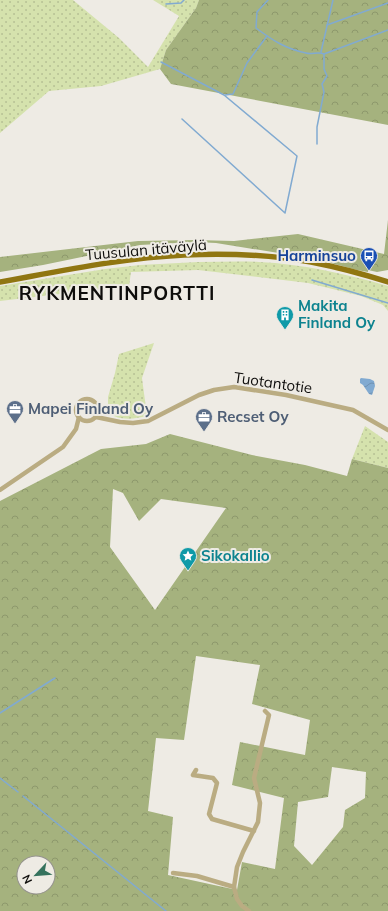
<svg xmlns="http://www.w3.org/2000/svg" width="388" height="911" viewBox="0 0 388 911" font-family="Mulish,sans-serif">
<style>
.grass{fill:url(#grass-dots)}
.forest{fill:url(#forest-crowns);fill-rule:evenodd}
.water{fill:url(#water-waves)}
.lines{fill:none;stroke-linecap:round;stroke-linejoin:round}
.stream{stroke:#81aad1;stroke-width:1.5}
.minor{stroke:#baac82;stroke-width:4.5}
.major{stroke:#907611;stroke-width:5.5}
.labels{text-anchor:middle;stroke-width:4;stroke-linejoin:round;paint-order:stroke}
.street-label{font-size:15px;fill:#0e0d0b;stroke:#eeebe4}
.transit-label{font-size:15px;font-weight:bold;fill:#164399;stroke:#eeebe4;text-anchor:end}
.culture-label{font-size:15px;font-weight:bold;fill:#0d838f;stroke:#eeebe4;text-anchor:start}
.service-label{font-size:15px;font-weight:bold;fill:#4e5e75;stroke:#eeebe4;text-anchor:start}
.district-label{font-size:19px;font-weight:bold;letter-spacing:1px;fill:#0e0d0b;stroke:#eeebe4}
</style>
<defs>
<pattern id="grass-dots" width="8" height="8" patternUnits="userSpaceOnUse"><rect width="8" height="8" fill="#d5e2ad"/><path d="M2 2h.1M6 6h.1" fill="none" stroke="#b6c194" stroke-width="1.8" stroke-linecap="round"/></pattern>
<pattern id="forest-crowns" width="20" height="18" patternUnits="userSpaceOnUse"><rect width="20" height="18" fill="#a5b27e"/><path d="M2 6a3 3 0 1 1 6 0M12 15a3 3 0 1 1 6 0" fill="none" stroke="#8d986c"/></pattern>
<pattern id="water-waves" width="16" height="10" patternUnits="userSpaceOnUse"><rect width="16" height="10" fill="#81aad1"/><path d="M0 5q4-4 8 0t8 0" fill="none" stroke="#6e91b2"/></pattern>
</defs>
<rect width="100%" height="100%" fill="#eeebe4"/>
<!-- grass -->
<g class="grass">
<polygon points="0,0 73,0 119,38 148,67 179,16 153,0 199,0 196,8 166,50 160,69 101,86 49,91 0,133"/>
<path d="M198,262C218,262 239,261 259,262C303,264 346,274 388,286V311L383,305L361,296L308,283L198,270L131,272L129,286L0,301V286L105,269L140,265Z"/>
<path d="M154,343L142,378L147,416C134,419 120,421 108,413V397L115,373L119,354Z"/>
<polygon points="365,426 388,442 388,468 352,459"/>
</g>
<!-- forest -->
<g class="forest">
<polygon points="199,0 388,0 388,125 171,84 160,69 166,50 196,8"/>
<polygon points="388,220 388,270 377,272 368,270 368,272 357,270 316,259 216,243 195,242 140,245 43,265 0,272 0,257 138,241 195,240 234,241 298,234 384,254"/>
<path d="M170,434L252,455L305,465L347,476L352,459L388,468V911H0V501L101,449L146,444ZM113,489L123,493L139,521L161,499L226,508L155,610L110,547ZM196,656L260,665L252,704L310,720L305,755L240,742L232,785L284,798L275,869L242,862L237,890L168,875L173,817L148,811L156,738L184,740ZM332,767L366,772L365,798L345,810L343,827L312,865L294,846L298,802L328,797ZM24,863H48V887H24Z"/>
</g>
<!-- water -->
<polygon class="water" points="361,378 370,379 374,381 375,386 372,395 369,394 363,385 360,383 360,379"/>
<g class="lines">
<!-- stream -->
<g class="stream">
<path d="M268,0L257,12L256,28C272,40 286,49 306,53C312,55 318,51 324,54L388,30"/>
<polyline points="166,4 181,3 184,0"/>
<polyline points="327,25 388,3"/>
<polyline points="321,52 333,0"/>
<polyline points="161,62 224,95 297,156 285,213 182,119"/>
<polyline points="225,95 233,94 247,63 267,36"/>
<polyline points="317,144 317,127 324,92 322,84 327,76 324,69 324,54"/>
<polyline points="312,280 388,303"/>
<polyline points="0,713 55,678"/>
<polyline points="0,778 18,792"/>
<polyline points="23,796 166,911"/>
</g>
<!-- minor -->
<g class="minor">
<circle cx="87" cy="410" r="11"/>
<polyline points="96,417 120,422 133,423 148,421 199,395 214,390 234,387 286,395 353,410 388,430"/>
<polyline points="0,490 63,447 76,429 79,417"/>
<polyline points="196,770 193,775 213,778 217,783 209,814 212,819 254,831"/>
<polyline points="173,873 197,876 234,887"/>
<polyline points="249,911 242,906 237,899 234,887 237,867 243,852 258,822 260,803 254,778 269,715 265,711"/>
</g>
<!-- major -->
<path class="major" d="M0,282C61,271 122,258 184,255C225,253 271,255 311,262C337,267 363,274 388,282"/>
</g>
<!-- icons -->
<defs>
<symbol id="bus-pin" viewBox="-11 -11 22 30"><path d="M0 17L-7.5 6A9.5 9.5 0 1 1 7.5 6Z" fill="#1a4fb4" stroke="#eeebe4"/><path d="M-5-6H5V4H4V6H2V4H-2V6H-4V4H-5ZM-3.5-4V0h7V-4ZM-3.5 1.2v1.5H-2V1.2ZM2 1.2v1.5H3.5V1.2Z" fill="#fff"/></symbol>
<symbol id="building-pin" viewBox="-11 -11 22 30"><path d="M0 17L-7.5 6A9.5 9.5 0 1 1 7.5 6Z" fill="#0f9aa8" stroke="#eeebe4"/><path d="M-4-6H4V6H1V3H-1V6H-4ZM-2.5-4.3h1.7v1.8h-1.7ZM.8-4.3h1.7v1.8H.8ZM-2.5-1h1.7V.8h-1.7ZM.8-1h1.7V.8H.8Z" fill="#fff"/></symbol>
<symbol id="office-pin" viewBox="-11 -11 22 30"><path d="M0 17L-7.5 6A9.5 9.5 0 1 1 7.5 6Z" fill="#5c6f8a" stroke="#eeebe4"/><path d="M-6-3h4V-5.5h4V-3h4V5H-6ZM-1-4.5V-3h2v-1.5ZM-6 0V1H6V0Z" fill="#fff"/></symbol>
<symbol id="sight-pin" viewBox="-11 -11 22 30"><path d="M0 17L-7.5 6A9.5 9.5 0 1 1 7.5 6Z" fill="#0f9aa8" stroke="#eeebe4"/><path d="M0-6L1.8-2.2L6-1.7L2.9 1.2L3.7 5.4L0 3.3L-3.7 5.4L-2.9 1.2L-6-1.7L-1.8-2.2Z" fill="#fff"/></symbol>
</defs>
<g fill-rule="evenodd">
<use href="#bus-pin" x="359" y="246" width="20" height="27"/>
<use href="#building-pin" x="275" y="305" width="20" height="27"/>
<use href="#office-pin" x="5" y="399" width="20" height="27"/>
<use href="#office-pin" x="194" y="407" width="20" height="27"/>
<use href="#sight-pin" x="178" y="546" width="20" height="27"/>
</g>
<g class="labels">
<!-- street labels -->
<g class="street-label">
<text transform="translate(146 250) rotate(-5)" y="5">Tuusulan itäväylä</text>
<text transform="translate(273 383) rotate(8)" y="5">Tuotantotie</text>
</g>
<!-- transit labels -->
<g class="transit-label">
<text x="356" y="261">Harminsuo</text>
</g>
<!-- culture labels -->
<g class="culture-label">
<text x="298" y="311">Makita<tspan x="298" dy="17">Finland Oy</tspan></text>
<text x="201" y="561">Sikokallio</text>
</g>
<!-- service labels -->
<g class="service-label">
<text x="28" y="414">Mapei Finland Oy</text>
<text x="217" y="422">Recset Oy</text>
</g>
<!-- district labels -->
<g class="district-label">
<text x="117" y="300">RYKMENTINPORTTI</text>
</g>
</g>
<!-- north arrow -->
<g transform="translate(36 875) rotate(244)"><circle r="19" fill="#eeebe4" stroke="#94928d"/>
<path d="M0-3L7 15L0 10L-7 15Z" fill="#35725d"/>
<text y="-6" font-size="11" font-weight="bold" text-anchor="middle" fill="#0e0d0b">N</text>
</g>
</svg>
